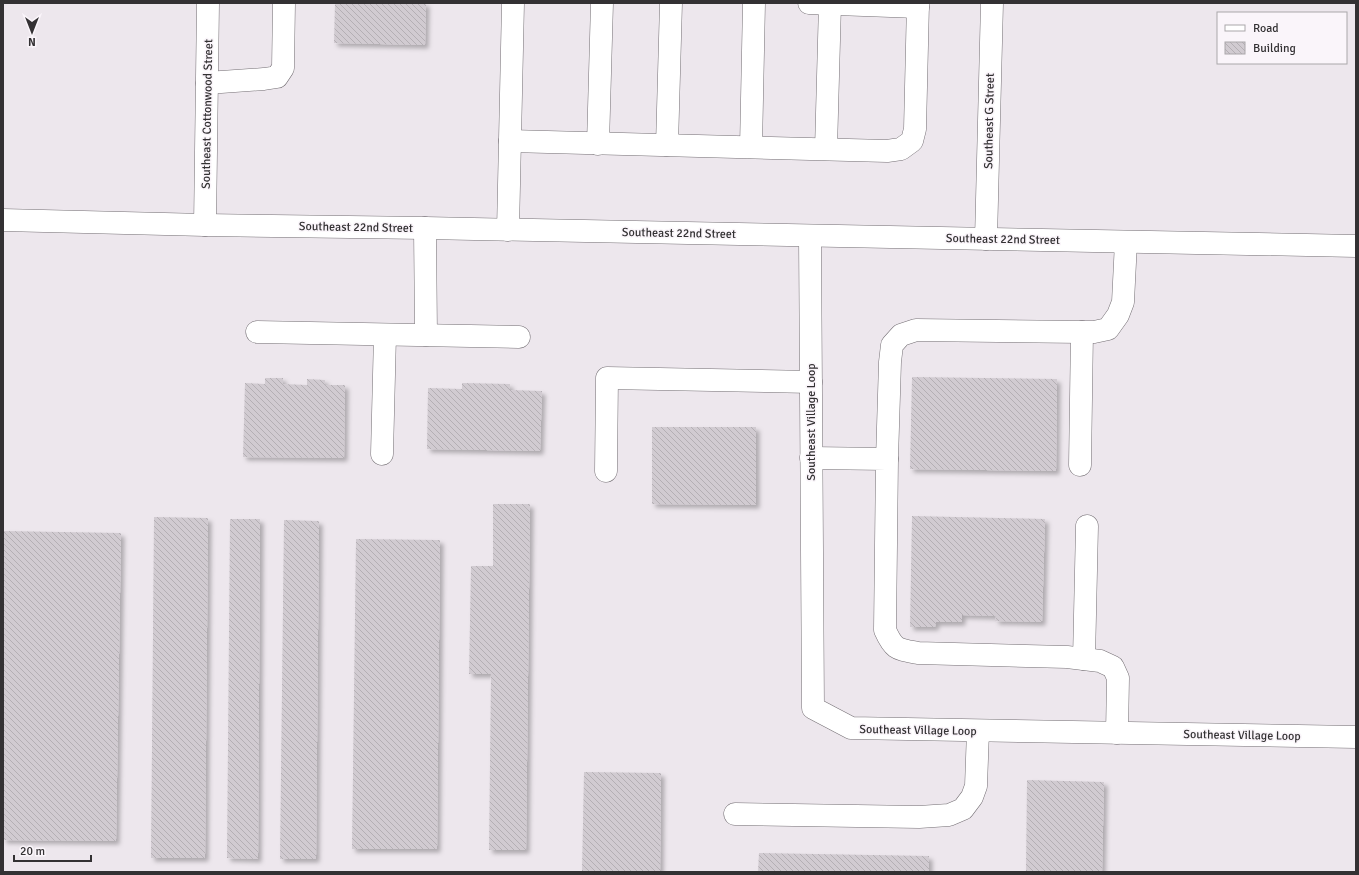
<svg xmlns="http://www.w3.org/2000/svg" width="1359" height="875" viewBox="0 0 1359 875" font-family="Signika,sans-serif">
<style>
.building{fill:url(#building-back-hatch);filter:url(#shadow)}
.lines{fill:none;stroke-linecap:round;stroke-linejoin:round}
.minor-casing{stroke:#746f74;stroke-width:23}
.minor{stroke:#fff;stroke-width:22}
.labels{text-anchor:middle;stroke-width:3;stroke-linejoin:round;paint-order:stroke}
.street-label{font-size:12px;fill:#333133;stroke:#faf5fa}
</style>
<defs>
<pattern id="building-back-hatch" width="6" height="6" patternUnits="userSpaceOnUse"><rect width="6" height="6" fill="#d1cbd1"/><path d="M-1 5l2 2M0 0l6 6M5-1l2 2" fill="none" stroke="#b4afb4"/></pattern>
<filter id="shadow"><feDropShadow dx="3.5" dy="3.5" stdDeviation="2" flood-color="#0004"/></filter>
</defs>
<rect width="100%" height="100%" fill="#ede7ed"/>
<!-- building -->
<g class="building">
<polygon points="335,3 426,3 425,45 334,43"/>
<polygon points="912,377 1057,379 1056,471 910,469"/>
<polygon points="265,378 283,378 283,384 307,385 307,379 325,380 325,385 345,385 344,458 243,457 245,383 265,384"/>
<polygon points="462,383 510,384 510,390 542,391 540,451 427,449 428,388 462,389"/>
<polygon points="652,427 756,427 756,505 652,504"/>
<polygon points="493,504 530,504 526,850 489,850 491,674 469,674 471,566 493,566"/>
<polygon points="912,516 1045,519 1042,622 995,621 996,616 962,615 962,622 936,622 935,627 910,627"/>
<polygon points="154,517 208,518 205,858 151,858"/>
<polygon points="230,519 260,519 258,859 227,858"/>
<polygon points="284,520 319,521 316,859 280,859"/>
<polygon points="3,531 121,533 116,841 3,840"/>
<polygon points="356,539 440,540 437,849 352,849"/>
<polygon points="584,772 661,773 660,872 582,872"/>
<polygon points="1027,780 1104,782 1102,872 1026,872"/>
<polygon points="759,853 929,856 929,872 758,872"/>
</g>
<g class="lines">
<defs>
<g id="minor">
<polyline points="809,3 918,7"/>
<polyline points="207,83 264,79 277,77 283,68 284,3"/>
<polyline points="510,141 887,151 901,149 912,141 915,129 918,3"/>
<polyline points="598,144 602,3"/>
<polyline points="667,145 671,3"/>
<polyline points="751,147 754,3"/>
<polyline points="826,149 830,4"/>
<polyline points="3,220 205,225 425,228 1356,246"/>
<polyline points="205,225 208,3"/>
<polyline points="425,228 426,335"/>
<polyline points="508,230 513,3"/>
<polyline points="810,236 813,708 851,728 1356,737"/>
<polyline points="986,239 992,3"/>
<polyline points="257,332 519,337"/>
<polyline points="382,454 385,335"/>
<path d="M811,458L887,459L885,630C894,650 897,649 918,653L1067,657L1100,661L1113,667L1118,678L1117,733"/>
<polyline points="887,459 890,362 892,345 901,335 916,330 1082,332 1094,332 1108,329 1118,315 1123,302 1126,242"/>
<polyline points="1080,465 1082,332"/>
<polyline points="606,471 607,378 811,382"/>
<polyline points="1084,659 1087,526"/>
<polyline points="735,814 919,817 949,815 963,809 972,797 976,786 978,731"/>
</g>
</defs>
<!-- minor casing -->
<use href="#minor" class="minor-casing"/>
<!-- minor -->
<use href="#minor" class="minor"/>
</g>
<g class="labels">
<!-- street labels -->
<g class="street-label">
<text transform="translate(207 114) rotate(-89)" y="4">Southeast Cottonwood Street</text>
<text transform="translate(989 121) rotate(-89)" y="4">Southeast G Street</text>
<text transform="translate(356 227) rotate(1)" y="4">Southeast 22nd Street</text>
<text transform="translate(679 233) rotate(1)" y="4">Southeast 22nd Street</text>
<text transform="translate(1003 239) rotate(1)" y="4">Southeast 22nd Street</text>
<text transform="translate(811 422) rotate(-90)" y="4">Southeast Village Loop</text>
<text transform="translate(918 730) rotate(1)" y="4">Southeast Village Loop</text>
<text transform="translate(1242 735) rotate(1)" y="4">Southeast Village Loop</text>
</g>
</g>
<!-- border -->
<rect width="1359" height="875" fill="none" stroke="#333133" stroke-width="8"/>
<!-- legend -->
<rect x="1217" y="12" width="130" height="52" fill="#faf5fa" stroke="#aaa7aa"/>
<rect x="1225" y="25" width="20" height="6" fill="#ffffff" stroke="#aaa7aa"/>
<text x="1253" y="32" font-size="12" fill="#333133">Road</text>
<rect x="1225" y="42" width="20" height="12" fill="url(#building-back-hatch)" stroke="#aaa7aa"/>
<text x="1253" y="52" font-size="12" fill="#333133">Building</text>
<!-- north arrow -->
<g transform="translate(32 32) rotate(180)" stroke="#faf5fa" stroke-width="3" paint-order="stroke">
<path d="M0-3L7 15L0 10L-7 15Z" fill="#333133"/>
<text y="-6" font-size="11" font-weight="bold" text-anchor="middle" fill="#333133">N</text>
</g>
<!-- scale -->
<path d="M14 855v6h77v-6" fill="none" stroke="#333133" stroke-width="2"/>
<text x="20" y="855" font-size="12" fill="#333133" stroke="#faf5fa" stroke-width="3" paint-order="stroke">20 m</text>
</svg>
